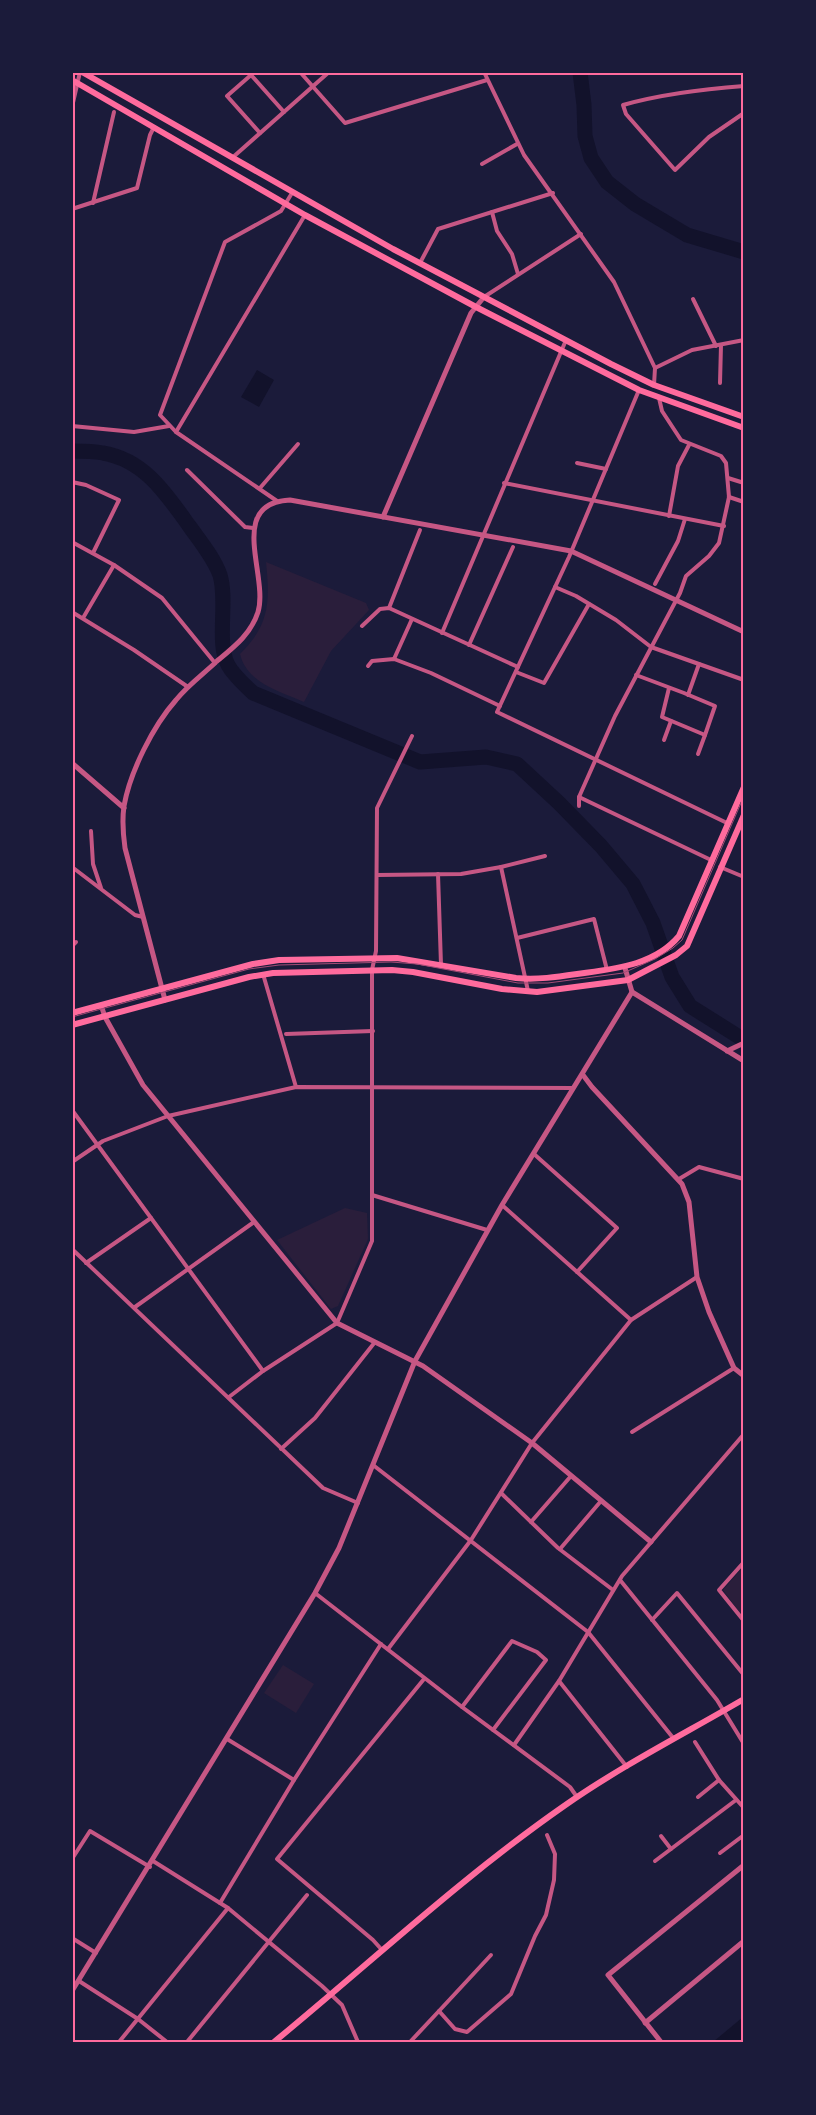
<svg xmlns="http://www.w3.org/2000/svg" width="816" height="2115" viewBox="0 0 816 2115" font-family="'DM Sans',sans-serif">
<style>
.green{fill:#2a1e3b}
.water{fill:#12122b}
.lines{fill:none;stroke-linecap:round;stroke-linejoin:round}
.river{stroke:#12122b;stroke-width:15}
.minor{stroke:#c65784;stroke-width:4}
.tertiary{stroke:#c65784;stroke-width:5}
.primary{stroke:#ff6b9d;stroke-width:6}
.trunk{stroke:#ff6b9d;stroke-width:6}
.tram{stroke:#a44b75;stroke-width:1}
.neatline{fill:none;stroke:#ff6b9d;stroke-width:2}
</style>
<rect width="100%" height="100%" fill="#1b1b3a"/>
<!-- green -->
<g class="green">
<path d="M266,562L366,603L369,610L331,651L304,702C279,691 247,683 240,654C270,624 270,602 266,562Z"/>
<polygon points="345,1208 367,1213 368,1239 338,1306 331,1309 277,1240"/>
<polygon points="743,1567 743,1617 723,1590"/>
<polygon points="283,1665 314,1684 296,1713 264,1693"/>
</g>
<!-- water -->
<g class="water">
<polygon points="257,370 274,380 259,407 241,397"/>
<polygon points="743,2017 743,2042 713,2042"/>
</g>
<g class="lines">
<!-- river -->
<g class="river">
<polyline points="580,72 584,105 585,136 591,158 607,182 635,204 687,235 744,252"/>
<path d="M72,451C82,451 93,451 103,453C145,460 167,495 190,527C200,541 214,558 220,575C228,601 216,643 228,665C234,676 244,684 253,693L420,762L486,757L517,764L559,803L601,846L633,884L653,923L672,977L690,1006L744,1040"/>
</g>
<!-- minor -->
<g class="minor">
<polyline points="300,72 345,123 487,80"/>
<polyline points="484,72 524,155 614,282 655,368 654,385"/>
<path d="M744,86C703,89 662,94 623,105L626,114L675,170L709,137L744,113"/>
<polyline points="72,107 80,72"/>
<polyline points="260,133 227,96 251,75 284,112"/>
<polyline points="232,158 329,72"/>
<polyline points="482,164 517,144"/>
<polyline points="93,203 114,112"/>
<polyline points="72,209 137,188 150,135 154,127"/>
<polyline points="492,212 497,231 512,254 518,274"/>
<polyline points="420,263 438,229 553,193"/>
<polyline points="484,297 581,234"/>
<polyline points="693,299 716,346"/>
<polyline points="655,368 692,350 744,340"/>
<polyline points="720,383 721,345"/>
<polyline points="639,390 569,557 497,712 727,823"/>
<polyline points="72,426 134,432 169,426"/>
<polyline points="176,432 160,415 225,242 281,211 292,193"/>
<polyline points="577,463 606,469"/>
<polyline points="187,470 245,527 253,528"/>
<polyline points="728,478 744,483"/>
<polyline points="72,482 86,485 119,500 93,553"/>
<polyline points="504,483 724,526"/>
<polyline points="260,488 298,444"/>
<polyline points="729,497 744,502"/>
<polyline points="277,501 176,432 305,215"/>
<polyline points="669,516 678,466 689,445"/>
<polyline points="72,542 114,565 162,598 215,663"/>
<polyline points="655,584 678,541 685,519"/>
<polyline points="555,587 576,596 616,620 651,647 744,680"/>
<polyline points="389,608 420,530"/>
<polyline points="72,612 134,650 188,687"/>
<polyline points="83,618 114,565"/>
<polyline points="362,626 380,609 389,608 518,667"/>
<polyline points="442,633 566,340"/>
<polyline points="469,645 513,547"/>
<polyline points="394,659 412,619"/>
<polyline points="368,666 372,661 394,659 431,673 500,706"/>
<polyline points="516,672 544,683 589,604"/>
<polyline points="636,675 684,693 715,706 705,735 662,717 669,688"/>
<polyline points="688,695 699,664"/>
<polyline points="664,740 671,721"/>
<polyline points="698,754 705,735"/>
<polyline points="579,797 711,860"/>
<polyline points="579,806 579,797 615,716 680,593 686,576 709,556 719,543 729,497 726,463 721,456 681,440 662,411 659,398"/>
<polyline points="91,831 93,864 101,888"/>
<polyline points="72,867 135,915 143,917"/>
<polyline points="501,867 545,856"/>
<polyline points="720,867 744,877"/>
<polyline points="438,874 441,965"/>
<polyline points="377,875 461,874 501,867 528,991"/>
<polyline points="517,938 594,919 607,970"/>
<polyline points="72,946 76,942"/>
<polyline points="263,974 296,1087"/>
<polyline points="286,1034 373,1031"/>
<polyline points="72,1110 263,1371"/>
<polyline points="534,1154 617,1228 577,1272"/>
<polyline points="72,1162 103,1141 168,1116 296,1087 573,1088"/>
<polyline points="679,1179 699,1167 744,1179"/>
<polyline points="372,1195 487,1230"/>
<polyline points="502,1205 631,1320"/>
<polyline points="72,1249 323,1488 358,1503"/>
<polyline points="86,1263 151,1218"/>
<polyline points="135,1307 254,1222"/>
<polyline points="229,1397 263,1371 337,1323 372,1241 372,970 376,951 377,808 412,736"/>
<polyline points="632,1432 734,1368"/>
<polyline points="281,1449 315,1418 375,1342"/>
<polyline points="373,1465 588,1632 674,1739"/>
<polyline points="501,1493 558,1548 613,1590"/>
<polyline points="531,1522 571,1476"/>
<polyline points="560,1549 601,1501"/>
<polyline points="744,1562 719,1590 744,1621"/>
<polyline points="620,1580 717,1700 744,1744"/>
<polyline points="315,1593 462,1707 570,1787 577,1797"/>
<polyline points="652,1620 677,1593 744,1675"/>
<polyline points="388,1649 471,1540 532,1443 631,1320 697,1277"/>
<polyline points="559,1681 627,1767"/>
<polyline points="462,1707 512,1641 537,1652 546,1660 493,1730"/>
<polyline points="227,1739 294,1780"/>
<polyline points="695,1742 719,1780 744,1808"/>
<polyline points="514,1745 559,1681 622,1576 744,1434"/>
<polyline points="698,1797 719,1780"/>
<polyline points="661,1836 671,1849"/>
<polyline points="720,1853 744,1835"/>
<polyline points="72,1859 90,1831 150,1867"/>
<polyline points="153,1861 228,1908 322,1986 342,2005 358,2042"/>
<polyline points="655,1861 736,1800"/>
<polyline points="220,1903 294,1780 381,1644"/>
<polyline points="72,1938 96,1953"/>
<polyline points="382,1950 373,1940 277,1859 424,1679"/>
<polyline points="79,1981 138,2019 167,2042"/>
<polyline points="439,2011 491,1955"/>
<polyline points="119,2042 228,1908"/>
<polyline points="187,2042 307,1895"/>
<polyline points="410,2042 439,2011 455,2029 467,2032 511,1994 535,1936 546,1915 554,1880 555,1854 547,1835"/>
</g>
<!-- tertiary -->
<g class="tertiary">
<polyline points="383,517 471,313 484,297"/>
<path d="M217,661C234,647 251,634 258,612C269,576 226,503 290,500L571,551L744,632"/>
<polyline points="72,763 124,808"/>
<polyline points="625,968 632,992 744,1061"/>
<path d="M165,1000L125,848C123,834 122,820 124,806C130,772 153,726 176,700C187,686 202,675 215,663"/>
<polyline points="101,1005 105,1017 143,1085 337,1323 423,1366 532,1443 651,1542"/>
<polyline points="727,1051 744,1043"/>
<polyline points="583,1075 592,1087 682,1184 689,1202 697,1277 709,1312 734,1368 744,1376"/>
<polyline points="72,1991 315,1593 339,1548 415,1361 502,1205 632,992"/>
<polyline points="645,2023 744,1941"/>
<polyline points="661,2042 608,1975 744,1865"/>
</g>
<!-- primary -->
<g class="primary">
<polyline points="82,72 393,249 611,364 654,385 744,417"/>
<polyline points="72,80 305,215 476,307 639,390 744,428"/>
<path d="M72,1013L253,964L279,960L397,958L516,978C537,980 557,977 577,974C613,969 654,966 679,936L744,787"/>
<polyline points="72,1025 249,977 273,973 392,970 413,972 502,989 537,992 628,980 676,955 687,946 744,815"/>
</g>
<!-- trunk -->
<path class="trunk" d="M274,2042C370,1963 462,1877 564,1806C621,1766 684,1734 744,1699"/>
<!-- tram -->
<polyline class="tram" points="72,1017 249,969 279,965 391,962 417,964 518,983 548,983 623,973 655,959 673,948 682,940 744,796"/>
</g>
<!-- border -->
<rect width="816" height="2115" fill="none" stroke="#1b1b3a" stroke-width="148"/>
<rect x="74" y="74" width="668" height="1967" class="neatline"/>
</svg>
